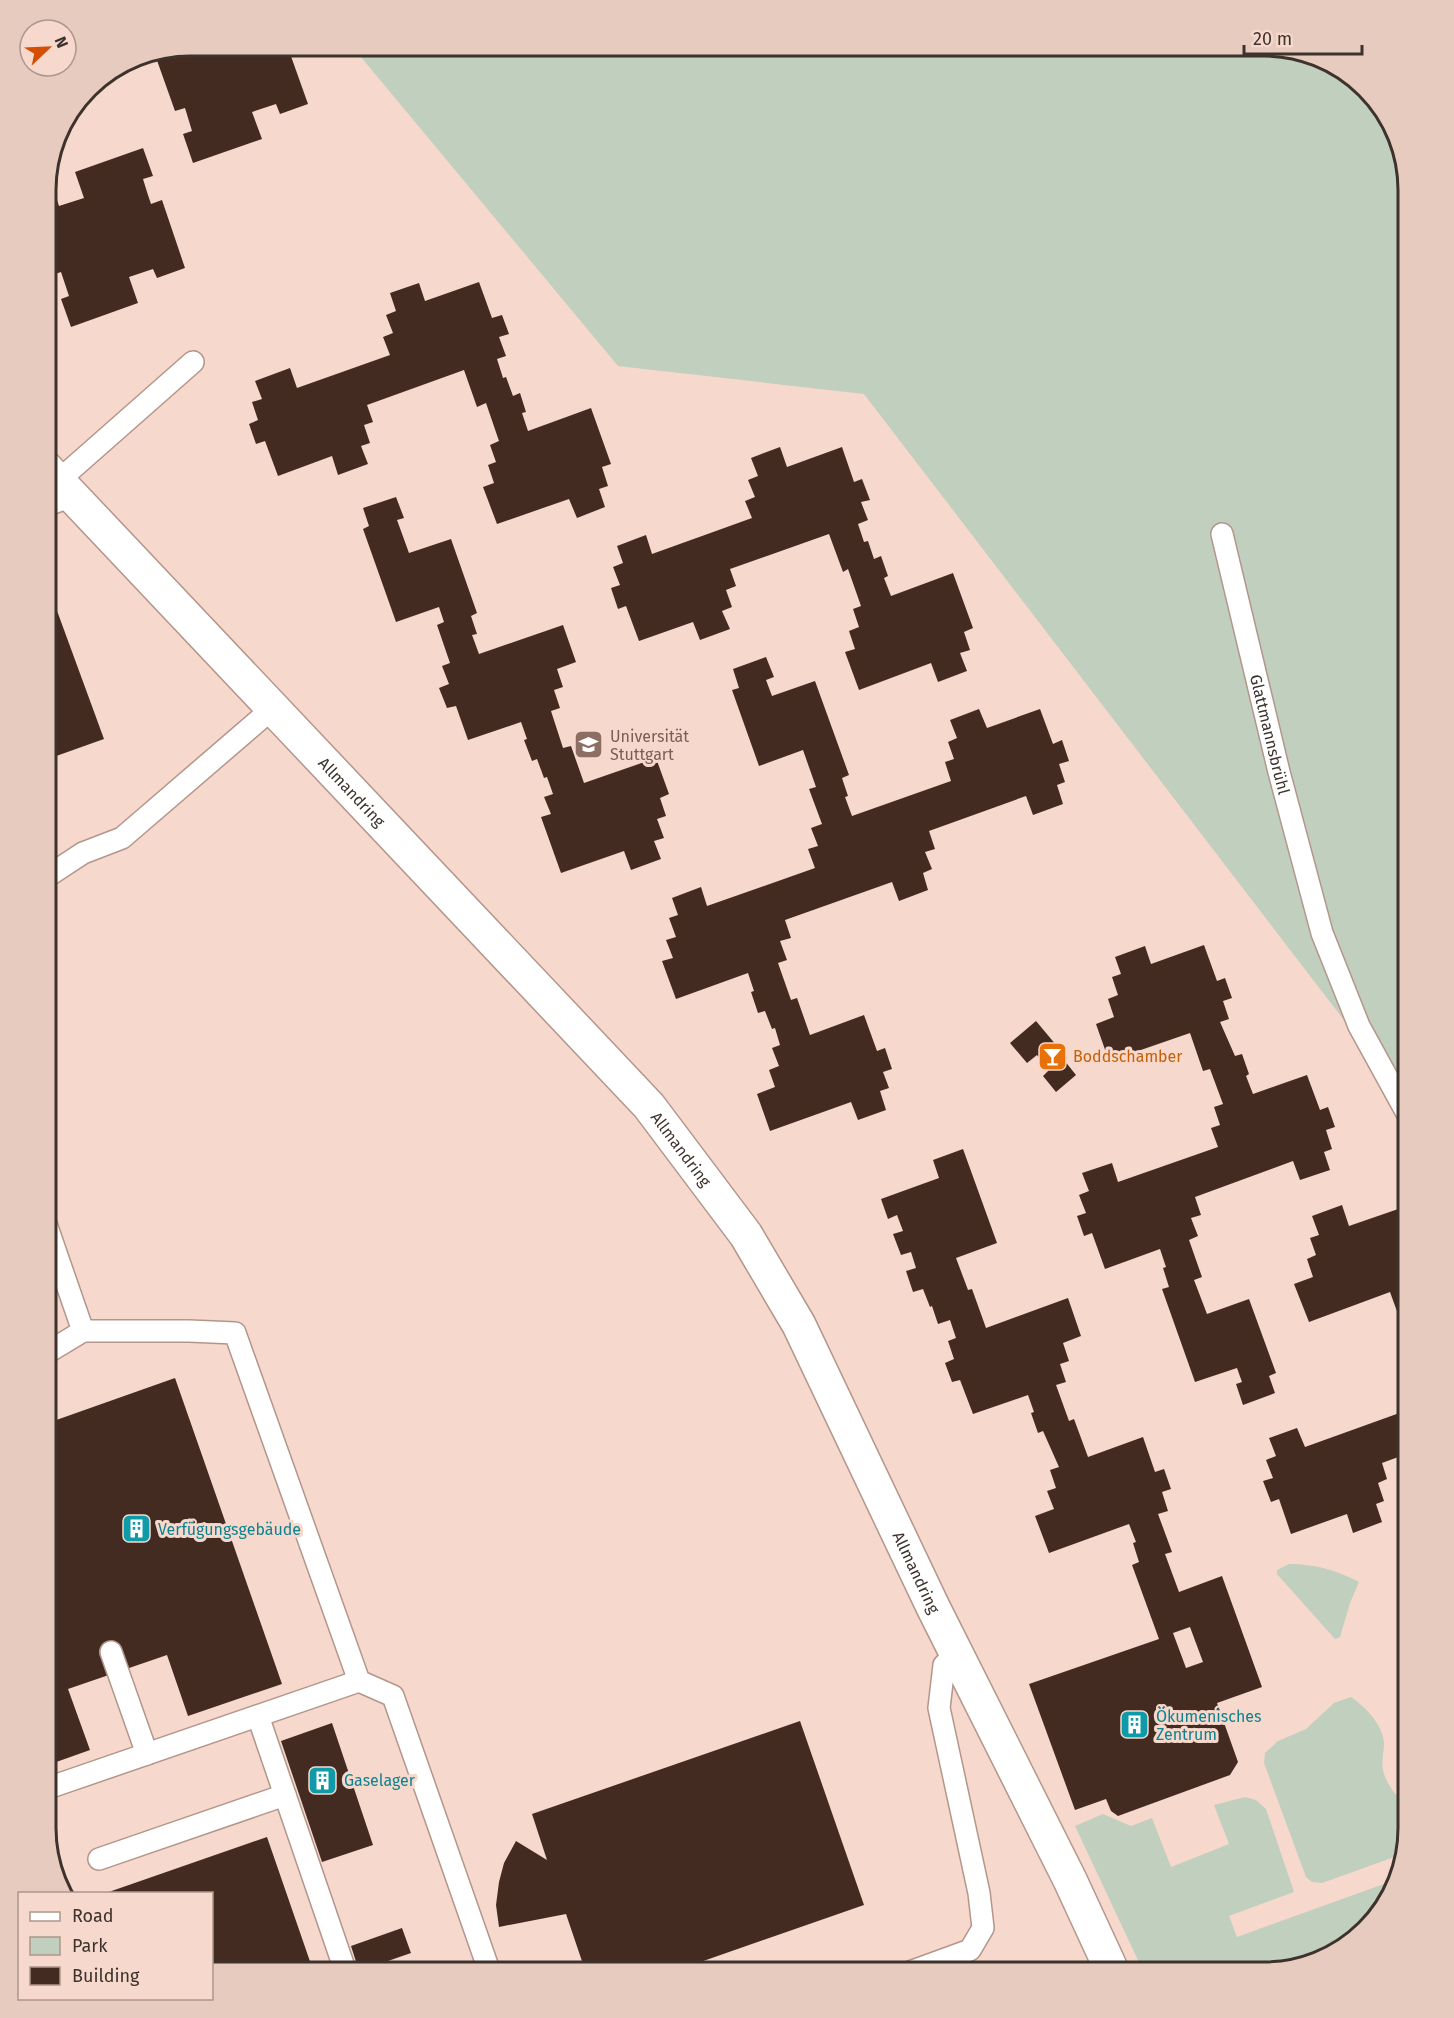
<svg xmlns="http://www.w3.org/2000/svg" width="1454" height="2018" viewBox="0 0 1454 2018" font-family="'Fira Sans',sans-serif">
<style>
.green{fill:#c1cfbe}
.building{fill:#432b21;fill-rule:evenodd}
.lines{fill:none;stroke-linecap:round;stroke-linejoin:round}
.service-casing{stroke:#b3968b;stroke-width:24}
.minor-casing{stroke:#b3968b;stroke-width:36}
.service{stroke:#fff;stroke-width:21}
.minor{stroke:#fff;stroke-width:33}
.labels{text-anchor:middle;stroke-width:6;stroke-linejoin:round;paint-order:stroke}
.street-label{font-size:16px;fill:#3e322d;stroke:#f7d8cc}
.education-label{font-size:16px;fill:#785e54;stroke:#f7d8cc;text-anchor:start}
.food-label{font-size:16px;fill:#c56008;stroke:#f7d8cc;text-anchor:start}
.culture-label{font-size:16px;fill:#0d838f;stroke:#f7d8cc;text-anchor:start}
.rim{fill:none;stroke:#3e322d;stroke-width:3}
</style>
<rect width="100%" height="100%" fill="#f7d8cc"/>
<!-- green -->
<g class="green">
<polygon points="351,45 1273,45 1337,65 1389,117 1409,190 1409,1105 864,394 618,366"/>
<path d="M1289,1564C1315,1564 1336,1570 1359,1582L1350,1603L1340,1637L1335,1639L1277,1574V1570Z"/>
<path d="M1351,1697C1366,1707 1385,1727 1384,1746C1383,1756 1381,1764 1384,1774C1393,1801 1416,1802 1407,1838C1405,1844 1404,1850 1400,1855L1322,1883L1312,1882L1306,1877L1264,1763L1265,1753L1278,1741L1306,1729L1334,1703Z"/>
<polygon points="1245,1797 1256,1800 1266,1809 1294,1892 1229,1916 1237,1937 1395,1880 1389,1901 1337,1953 1265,1973 1144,1973 1075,1826 1103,1814 1131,1826 1152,1818 1171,1867 1229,1844 1214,1805"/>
</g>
<!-- building -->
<g class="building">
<polygon points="190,45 287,45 308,104 280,114 276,104 252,112 262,139 193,163 183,134 192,131 185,108 175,111 154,52"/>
<polygon points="143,148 153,176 143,179 147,192 151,204 162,200 185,268 157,278 153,269 129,277 138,303 71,327 61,299 69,296 61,272 52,275 45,256 45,201 56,197 59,206 84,198 75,172"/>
<polygon points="479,282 492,318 502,315 509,334 499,337 506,356 497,359 503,378 506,377 513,396 520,393 526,412 522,413 528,431 591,408 611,464 602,467 608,486 599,489 605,507 577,518 569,499 497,524 483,487 494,483 488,465 496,462 490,445 499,441 486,403 477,407 464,370 367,405 373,422 364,425 370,443 361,446 368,464 338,475 332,456 278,476 265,441 256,444 249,424 258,420 252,402 262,399 255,381 290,368 297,388 390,355 383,337 393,333 386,315 396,311 390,293 419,283 425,301"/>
<polygon points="780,447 787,467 842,447 854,482 862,479 870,500 861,502 868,520 858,524 864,542 868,541 874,559 881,556 888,576 884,578 891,596 953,573 973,628 964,632 970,650 960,653 967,671 938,682 931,663 859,690 845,652 855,649 849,631 859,627 853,609 861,606 848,569 843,572 829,534 730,569 736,586 726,590 732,607 722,611 730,629 700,640 693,622 639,641 626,606 618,609 611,588 620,585 613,567 623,563 617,546 646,535 652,554 752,518 745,501 755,497 748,480 758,476 751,458"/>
<polygon points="396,497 404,518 397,520 409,553 451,539 477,613 471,616 477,634 472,635 479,654 563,625 576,662 557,669 563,687 554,690 560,708 551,711 563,748 571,746 584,783 656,758 669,794 660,798 666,816 657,819 664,838 654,841 661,859 631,870 624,851 561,873 541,817 551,814 544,797 553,794 547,777 544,778 537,759 532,761 524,740 527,739 521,722 468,740 456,706 447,708 439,688 449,684 442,666 450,663 437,625 444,622 439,607 396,622 363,529 369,526 363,508"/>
<polygon points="45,578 104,739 45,760"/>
<polygon points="766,657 774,677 766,680 772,696 815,681 849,775 842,778 848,796 845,797 852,816 951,781 945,762 954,759 948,742 957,738 950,720 979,709 987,728 1040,709 1053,744 1062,740 1069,761 1059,764 1065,782 1057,785 1063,804 1033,815 1026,796 929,831 935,849 925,852 932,869 923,873 928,890 899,901 892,882 785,920 791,938 780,941 787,960 778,963 791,1000 797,998 810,1035 864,1015 877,1051 885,1048 892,1069 883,1072 889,1088 880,1091 886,1110 858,1120 851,1102 770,1131 757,1094 775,1087 769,1070 779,1066 772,1048 780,1045 775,1028 772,1029 765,1011 758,1013 751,992 754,991 748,973 676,999 662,961 673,958 666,940 676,937 669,918 678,915 672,898 701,887 707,906 815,868 808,849 818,846 811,828 822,824 809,789 816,787 803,750 759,766 732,690 739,688 733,669"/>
<polygon points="1204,945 1217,981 1225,978 1232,998 1223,1001 1229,1019 1220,1022 1235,1056 1242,1054 1249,1074 1246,1076 1253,1094 1307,1075 1320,1110 1328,1107 1335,1127 1326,1130 1332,1149 1324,1152 1330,1170 1300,1180 1293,1161 1195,1197 1201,1215 1191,1218 1198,1236 1189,1240 1202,1277 1194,1280 1207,1314 1249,1299 1276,1373 1269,1376 1275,1393 1243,1405 1236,1384 1242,1382 1237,1368 1195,1382 1162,1289 1169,1287 1163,1268 1166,1267 1160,1249 1105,1269 1092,1233 1084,1236 1077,1216 1086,1213 1079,1195 1089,1191 1082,1173 1112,1163 1118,1182 1218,1147 1211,1128 1220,1125 1214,1107 1223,1104 1210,1069 1203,1071 1190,1033 1109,1061 1096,1024 1114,1017 1108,999 1118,995 1112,977 1121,974 1115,957 1145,946 1151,964"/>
<polygon points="1036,1021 1067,1058 1064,1060 1076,1075 1056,1092 1043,1076 1049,1070 1037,1055 1027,1063 1010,1043"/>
<path d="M963,1149L997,1243L956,1258L968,1290L972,1289L986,1328L1068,1298L1081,1336L1063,1343L1069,1361L1060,1364L1066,1382L1056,1385L1069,1421L1074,1419L1088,1457L1143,1437L1155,1472L1164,1469L1171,1489L1162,1492L1168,1511L1158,1514L1172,1552L1165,1554L1179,1592L1222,1576L1262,1687L1217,1703L1238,1762L1230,1775L1118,1816L1111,1811L1106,1799L1075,1810L1029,1684L1159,1639L1132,1565L1139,1562L1133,1543L1136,1542L1129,1524L1049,1553L1035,1516L1054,1509L1047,1491L1056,1488L1050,1470L1059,1467L1043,1431L1038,1433L1031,1413L1034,1412L1028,1395L973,1414L960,1380L952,1382L945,1363L954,1359L948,1341L956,1338L950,1320L938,1324L932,1306L930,1307L923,1289L913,1292L906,1271L916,1268L911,1252L901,1255L893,1234L903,1231L897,1215L888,1219L881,1199L939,1178L933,1160ZM1190,1627L1203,1662L1186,1668L1173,1633Z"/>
<polygon points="1342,1205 1349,1226 1404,1207 1409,1222 1409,1362 1397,1330 1403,1328 1390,1292 1309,1322 1294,1284 1313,1277 1307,1259 1316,1255 1310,1238 1319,1235 1312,1216"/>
<polygon points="45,1276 51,1291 45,1293"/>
<polygon points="1409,1369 1409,1453 1382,1463 1387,1479 1378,1483 1384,1501 1376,1504 1382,1522 1353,1533 1347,1514 1291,1534 1279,1499 1271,1502 1263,1481 1273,1478 1266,1460 1276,1456 1269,1438 1297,1428 1305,1447 1405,1411 1398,1393 1407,1390 1401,1372"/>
<polygon points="175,1378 282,1684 188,1716 167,1655 68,1689 90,1750 45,1766 45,1424"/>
<polygon points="800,1721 864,1905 669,1973 586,1973 566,1914 499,1927 496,1905 499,1882 504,1863 516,1841 547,1860 532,1814"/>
<polygon points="332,1723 373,1845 322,1862 281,1741"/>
<polygon points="267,1837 314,1973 212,1973 212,1894 103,1894"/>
<polygon points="402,1928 411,1953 359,1971 351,1946"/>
</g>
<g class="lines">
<defs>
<g id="service">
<polyline points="58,481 193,362"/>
<polyline points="45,506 72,496"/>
<path id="s1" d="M1222,534L1279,772L1322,933L1359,1026L1409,1117"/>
<polyline points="45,878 83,853 122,838 273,708"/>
<polyline points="45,1221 83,1331 189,1331 235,1333 359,1681 393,1696 490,1973"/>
<polyline points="45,1354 83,1331"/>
<polyline points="111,1652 147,1754"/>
<polyline points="45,1789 359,1681"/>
<polyline points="285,1795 346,1973"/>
<polyline points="99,1859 285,1795 258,1716"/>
<polyline points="907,1973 970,1950 983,1928 979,1893 939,1708 944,1665 956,1655"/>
</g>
<g id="minor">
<path id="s2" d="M45,467L649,1106L746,1235L799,1325L933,1607L1070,1880L1113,1973"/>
</g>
</defs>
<!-- service casing -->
<use href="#service" class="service-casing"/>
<!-- minor casing -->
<use href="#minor" class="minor-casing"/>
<!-- service -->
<use href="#service" class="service"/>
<!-- minor -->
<use href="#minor" class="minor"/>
</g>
<!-- icons -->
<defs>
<symbol id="university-square" viewBox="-11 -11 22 22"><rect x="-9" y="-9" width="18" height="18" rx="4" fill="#8d6e63" stroke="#f7d8cc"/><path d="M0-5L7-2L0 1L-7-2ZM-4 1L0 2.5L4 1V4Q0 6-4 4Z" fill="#fff"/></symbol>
<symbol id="bar-square" viewBox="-11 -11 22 22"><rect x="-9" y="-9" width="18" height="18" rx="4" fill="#e8710a" stroke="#f7d8cc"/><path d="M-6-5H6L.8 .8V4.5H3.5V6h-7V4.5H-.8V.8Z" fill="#fff"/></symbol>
<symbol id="building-square" viewBox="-11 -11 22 22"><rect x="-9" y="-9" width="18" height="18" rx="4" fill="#0f9aa8" stroke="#f7d8cc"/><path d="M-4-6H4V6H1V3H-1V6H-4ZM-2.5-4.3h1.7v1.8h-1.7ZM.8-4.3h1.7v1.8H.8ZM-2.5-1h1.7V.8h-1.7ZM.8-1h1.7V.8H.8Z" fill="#fff"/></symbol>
</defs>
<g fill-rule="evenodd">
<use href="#university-square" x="572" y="728" width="33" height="33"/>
<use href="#bar-square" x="1036" y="1040" width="33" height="33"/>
<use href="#building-square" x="120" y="1512" width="33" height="33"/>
<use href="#building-square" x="1118" y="1708" width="33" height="33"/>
<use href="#building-square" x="306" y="1764" width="33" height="33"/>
</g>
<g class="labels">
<!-- street labels -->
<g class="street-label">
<text dy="6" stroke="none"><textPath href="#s1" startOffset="206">Glattmannsbrühl</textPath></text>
<text dy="6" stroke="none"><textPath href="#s2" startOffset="447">Allmandring</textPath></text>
<text dy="6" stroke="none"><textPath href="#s2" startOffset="933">Allmandring</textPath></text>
<text dy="6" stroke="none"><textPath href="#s2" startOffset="1419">Allmandring</textPath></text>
</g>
<!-- education labels -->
<g class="education-label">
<text x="610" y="742">Universität<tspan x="610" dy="18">Stuttgart</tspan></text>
</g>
<!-- food labels -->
<g class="food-label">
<text x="1073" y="1062">Boddschamber</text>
</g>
<!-- culture labels -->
<g class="culture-label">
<text x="158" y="1535">Verfügungsgebäude</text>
<text x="1156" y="1722">Ökumenisches<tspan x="1156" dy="18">Zentrum</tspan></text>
<text x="344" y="1786">Gaselager</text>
</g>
</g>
<!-- crop -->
<path d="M0 0H1454V2018H0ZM190 56H1264A134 134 0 0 1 1398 190V1828A134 134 0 0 1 1264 1962H190A134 134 0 0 1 56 1828V190A134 134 0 0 1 190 56Z" fill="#e8cbbf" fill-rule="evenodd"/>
<path class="rim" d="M190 56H1264A134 134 0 0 1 1398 190V1828A134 134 0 0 1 1264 1962H190A134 134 0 0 1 56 1828V190A134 134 0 0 1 190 56Z"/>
<!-- legend -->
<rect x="18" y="1892" width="195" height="108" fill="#f7d8cc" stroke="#ad968c" stroke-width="1.5"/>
<rect x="30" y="1912" width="30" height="9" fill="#ffffff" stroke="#ad968c" stroke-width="1.5"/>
<text x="72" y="1922" font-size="18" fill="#3e322d">Road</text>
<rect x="30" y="1937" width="30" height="18" fill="#c1cfbe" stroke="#ad968c" stroke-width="1.5"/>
<text x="72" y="1952" font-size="18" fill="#3e322d">Park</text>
<rect x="30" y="1967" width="30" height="18" fill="#432b21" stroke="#ad968c" stroke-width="1.5"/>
<text x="72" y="1982" font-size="18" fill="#3e322d">Building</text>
<!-- north arrow -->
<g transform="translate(48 48) rotate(67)"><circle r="28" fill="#f7d8cc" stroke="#ad968c" stroke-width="1.5"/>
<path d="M0-4.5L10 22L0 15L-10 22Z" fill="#d34f03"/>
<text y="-9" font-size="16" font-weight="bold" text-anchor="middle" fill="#3e322d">N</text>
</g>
<!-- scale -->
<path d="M1244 45v9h118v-9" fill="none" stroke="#3e322d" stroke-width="3"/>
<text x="1253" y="45" font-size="18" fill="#3e322d" stroke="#f7d8cc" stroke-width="4.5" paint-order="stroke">20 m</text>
</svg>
